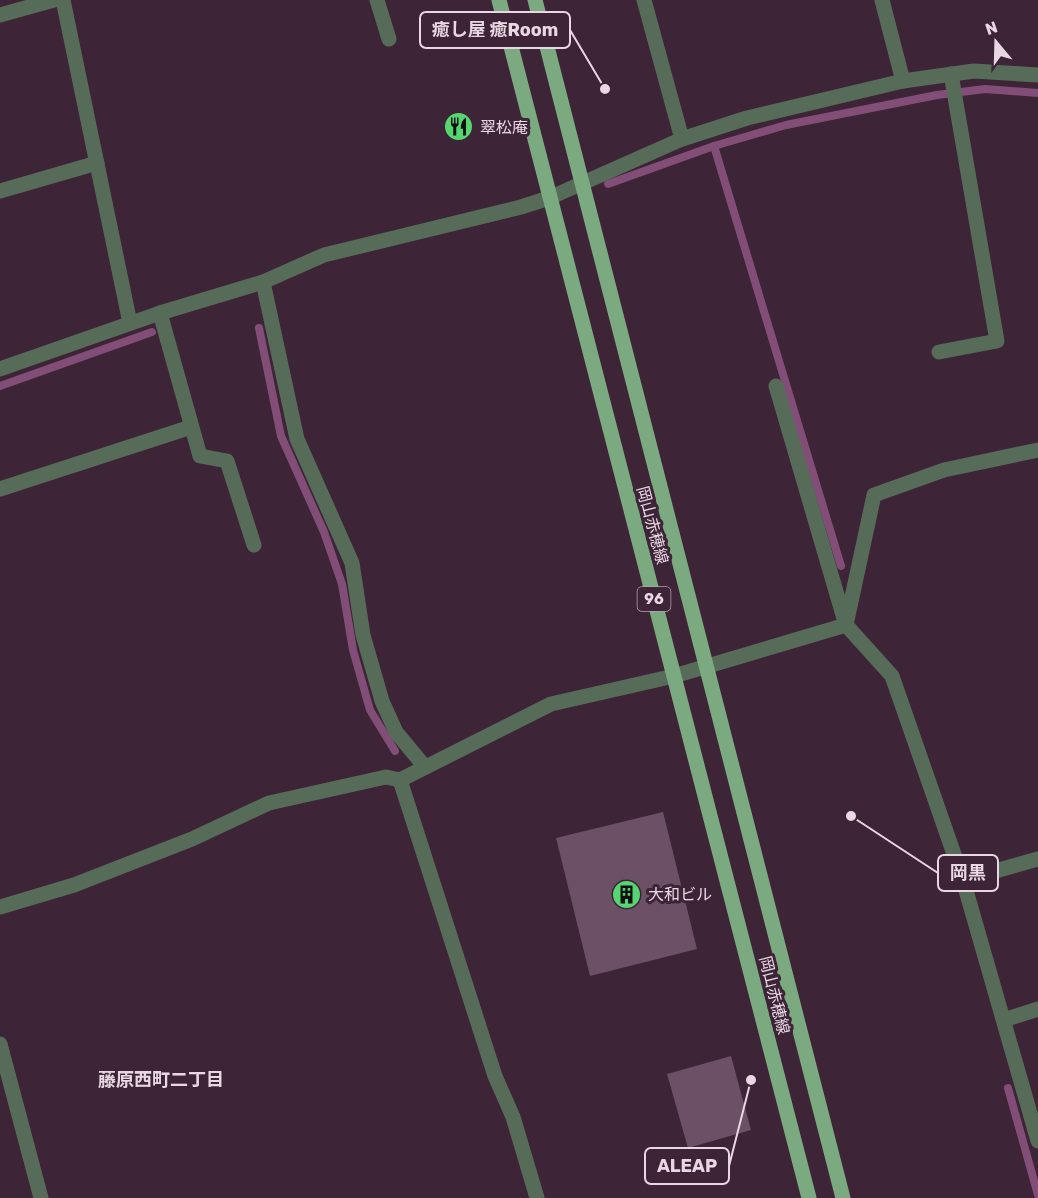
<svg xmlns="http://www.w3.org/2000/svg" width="1038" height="1198" viewBox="0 0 1038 1198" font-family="Rubik,'Noto Sans JP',sans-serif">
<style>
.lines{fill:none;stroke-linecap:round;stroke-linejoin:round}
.stream{stroke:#824e77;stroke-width:8}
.building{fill:#6c5065}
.minor{stroke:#566c58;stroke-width:15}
.major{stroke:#7ba980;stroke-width:15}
.labels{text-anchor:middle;stroke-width:6;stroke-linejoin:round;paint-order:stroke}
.shield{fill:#3d2437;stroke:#b5a2b0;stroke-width:1.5}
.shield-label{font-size:15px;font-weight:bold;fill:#e9d8e4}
.poi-label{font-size:16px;fill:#e9d8e4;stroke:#3d2437;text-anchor:start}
.street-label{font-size:16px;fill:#e9d8e4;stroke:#3d2437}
.neighbourhood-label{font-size:18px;font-weight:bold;fill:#e9d8e4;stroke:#3d2437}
.leader{fill:none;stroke:#e9d8e4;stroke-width:2}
.callout-dot{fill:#e9d8e4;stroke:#3d2437;stroke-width:2}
.callout{fill:#3d2437;stroke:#e9d8e4;stroke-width:2}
.callout-label{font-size:18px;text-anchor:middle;font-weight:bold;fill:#e9d8e4}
</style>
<rect width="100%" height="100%" fill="#3d2437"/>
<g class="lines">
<!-- stream -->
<g class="stream">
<polyline points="714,146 841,566"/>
<polyline points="608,184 714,146 786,125 937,95 985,89 1038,93"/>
<polyline points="259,328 281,436 324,532 342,584 353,650 370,710 395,751"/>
<polyline points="0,386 152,332"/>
<polyline points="1008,1088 1038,1195"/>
</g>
</g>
<!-- building -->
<g class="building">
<polygon points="663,812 697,949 590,976 556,838"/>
<polygon points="731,1056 751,1130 688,1148 667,1074"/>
</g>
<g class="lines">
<!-- minor -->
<g class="minor">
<polyline points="63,0 130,323"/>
<polyline points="377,0 389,39"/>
<polyline points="644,0 682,139"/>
<polyline points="882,0 903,81"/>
<polyline points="0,15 54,0"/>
<polyline points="0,191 97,163"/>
<polyline points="263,282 297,439 352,563 363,635 382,701 396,732 425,767"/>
<polyline points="160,313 200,456 227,461 254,545"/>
<polyline points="939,352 997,341 951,74"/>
<polyline points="0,369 160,313 263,282 324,255 521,207 549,198 682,139 747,118 903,81 974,71 1038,75"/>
<polyline points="776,386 845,622"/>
<polyline points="0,489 191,427"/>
<polyline points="846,625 874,495 944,470 1038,450"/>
<polyline points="400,780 495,1076 513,1117 537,1198"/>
<polyline points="963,880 1038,859"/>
<polyline points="0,907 74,885 192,839 269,803 386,777 400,780 551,704 674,676 846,625 892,676 963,880 1038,1141"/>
<polyline points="1004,1020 1038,1009"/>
<polyline points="0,1044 41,1198"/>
</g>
<!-- major -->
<g class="major">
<polyline points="499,0 809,1198"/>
<polyline points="535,0 843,1198"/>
</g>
</g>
<!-- icons -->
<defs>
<symbol id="restaurant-disc" viewBox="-11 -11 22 22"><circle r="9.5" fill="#56d671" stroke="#3d2437"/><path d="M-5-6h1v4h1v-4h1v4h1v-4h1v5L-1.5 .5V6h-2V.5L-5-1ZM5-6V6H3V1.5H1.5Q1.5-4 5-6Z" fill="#111"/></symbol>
<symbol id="building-disc" viewBox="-11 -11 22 22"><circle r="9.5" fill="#56d671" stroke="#3d2437"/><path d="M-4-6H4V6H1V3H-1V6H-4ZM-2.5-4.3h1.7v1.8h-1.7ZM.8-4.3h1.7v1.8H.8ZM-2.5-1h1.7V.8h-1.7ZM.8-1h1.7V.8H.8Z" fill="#111"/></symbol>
</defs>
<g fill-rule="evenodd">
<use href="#restaurant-disc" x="442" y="110" width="33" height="33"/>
<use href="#building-disc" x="610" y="878" width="33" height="33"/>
</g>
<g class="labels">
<!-- shield labels -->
<rect class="shield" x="637.5" y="587" width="33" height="24" rx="4.5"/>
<g class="shield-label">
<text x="654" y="604">96</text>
</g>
<!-- poi labels -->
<g class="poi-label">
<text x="480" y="133">翠松庵</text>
<text x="648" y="900">大和ビル</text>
</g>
<!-- street labels -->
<g class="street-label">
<text transform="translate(653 525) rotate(75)" y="6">岡山赤穂線</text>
<text transform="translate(775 995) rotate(76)" y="6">岡山赤穂線</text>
</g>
<!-- neighbourhood labels -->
<g class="neighbourhood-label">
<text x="161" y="1086">藤原西町二丁目</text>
</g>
</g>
<!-- callouts -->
<path class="leader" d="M605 89L570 30M851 816L938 873M751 1080L729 1166"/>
<g class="callout-dot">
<circle cx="605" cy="89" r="6"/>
<circle cx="851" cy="816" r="6"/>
<circle cx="751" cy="1080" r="6"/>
</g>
<g class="callout">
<rect x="420" y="12" width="150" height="36" rx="6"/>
<rect x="938" y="855" width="60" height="36" rx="6"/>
<rect x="645" y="1148" width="84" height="36" rx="6"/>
</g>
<g class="callout-label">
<text x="495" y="36">癒し屋 癒Room</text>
<text x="968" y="879">岡黒</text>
<text x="687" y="1172">ALEAP</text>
</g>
<!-- north arrow -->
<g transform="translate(996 42) rotate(341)" stroke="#3d2437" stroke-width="4.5" paint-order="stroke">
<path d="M0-4.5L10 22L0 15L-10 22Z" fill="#e9d8e4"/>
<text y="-9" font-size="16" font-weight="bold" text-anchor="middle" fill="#e9d8e4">N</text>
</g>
</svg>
